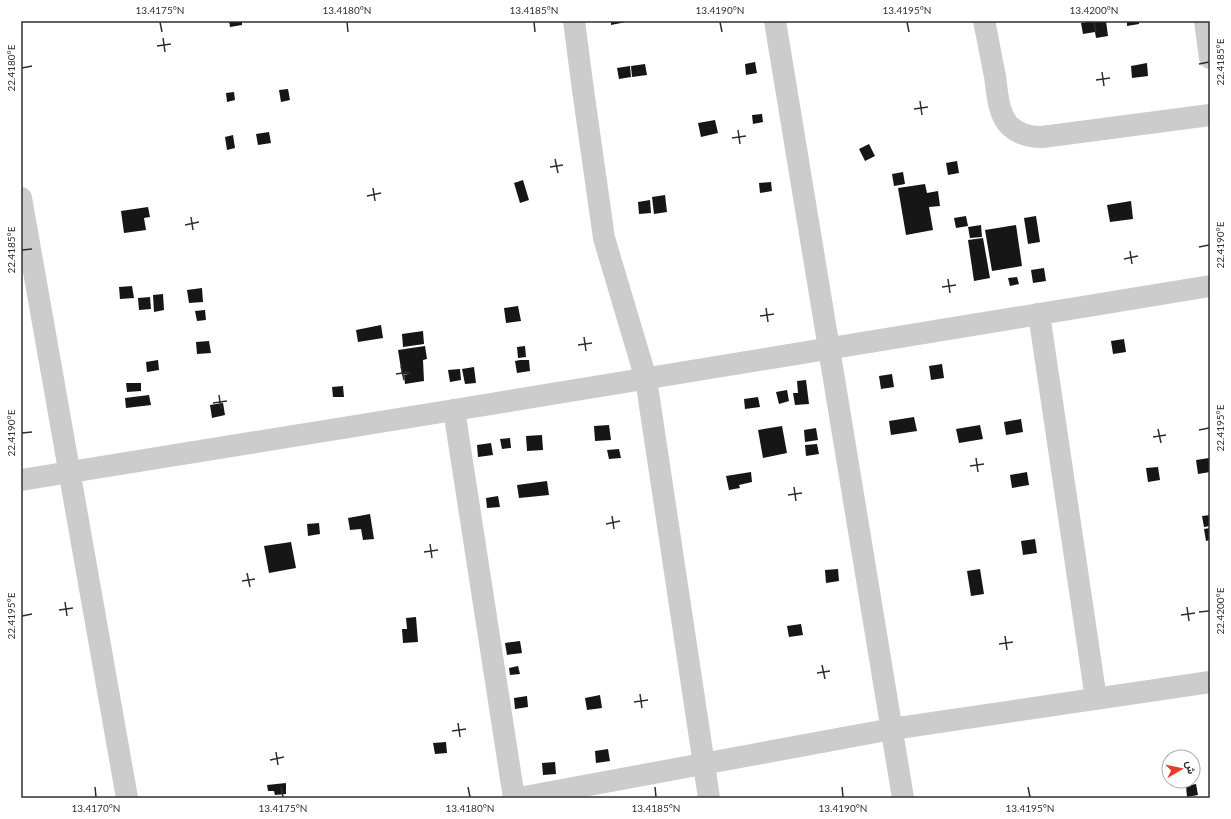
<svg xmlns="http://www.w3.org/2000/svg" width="1231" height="819" viewBox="0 0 1231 819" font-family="Lato,Vazirmatn,sans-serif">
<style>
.building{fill:#161616}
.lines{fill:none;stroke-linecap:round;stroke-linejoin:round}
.minor{stroke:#ccc;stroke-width:22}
.ticks{fill:none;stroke:#2f2f2f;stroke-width:1.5}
.neatline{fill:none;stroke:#2f2f2f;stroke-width:1.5}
.ticks-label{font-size:10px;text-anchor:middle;fill:#2f2f2f}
</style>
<rect width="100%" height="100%" fill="#fff"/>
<!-- building -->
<g class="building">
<polygon points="229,21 242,21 242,25 230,27"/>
<polygon points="611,21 625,21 626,22 611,25"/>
<polygon points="1092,21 1106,21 1108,36 1096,38 1095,32 1083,34 1081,23"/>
<polygon points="1127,21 1139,21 1139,24 1127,26"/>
<polygon points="755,62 757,73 746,75 745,64"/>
<polygon points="1147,63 1148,76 1132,78 1131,66"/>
<polygon points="645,64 647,75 632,77 631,66"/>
<polygon points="630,66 631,77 619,79 617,68"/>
<polygon points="288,89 290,100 281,102 279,90"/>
<polygon points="234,92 235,100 227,102 226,93"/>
<polygon points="762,114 763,122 753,124 752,115"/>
<polygon points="715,120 718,133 701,137 698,123"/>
<polygon points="269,132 271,143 258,145 256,134"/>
<polygon points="233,135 235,148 227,150 225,137"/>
<polygon points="869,144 875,156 865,161 859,149"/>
<polygon points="957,161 959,173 948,175 946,163"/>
<polygon points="903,172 905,184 894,186 892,174"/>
<polygon points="523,180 529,200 520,203 514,183"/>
<polygon points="771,182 772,191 760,193 759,183"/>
<polygon points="925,184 927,193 938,191 940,206 929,207 933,230 906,235 898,188"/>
<polygon points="665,195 667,212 654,214 652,197"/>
<polygon points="650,200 651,213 639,214 638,202"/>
<polygon points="1131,201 1133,219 1110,222 1107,205"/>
<polygon points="148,207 150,217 144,218 146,230 124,233 121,211"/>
<polygon points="966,216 968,226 956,228 954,218"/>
<polygon points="1036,216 1040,242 1028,244 1024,218"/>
<polygon points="981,225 982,237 970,238 968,227"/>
<polygon points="1016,225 1022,266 992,271 985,230"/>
<polygon points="983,238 990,278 974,281 968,240"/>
<polygon points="1044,268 1046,281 1033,283 1031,270"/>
<polygon points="1017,277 1019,284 1010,286 1008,278"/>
<polygon points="132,286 134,298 120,299 119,287"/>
<polygon points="202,288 203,302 189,303 187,290"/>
<polygon points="163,294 164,310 154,312 153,295"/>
<polygon points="150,297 151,309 139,310 138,298"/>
<polygon points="518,306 521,321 506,323 504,308"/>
<polygon points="205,310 206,320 197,321 195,311"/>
<polygon points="381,325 383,338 358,342 356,330"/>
<polygon points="423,331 424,344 403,347 402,334"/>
<polygon points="1124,339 1126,352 1113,354 1111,341"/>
<polygon points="209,341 211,353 197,354 196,342"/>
<polygon points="425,346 427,359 423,360 424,381 405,384 404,375 412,373 402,375 398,350"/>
<polygon points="525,346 526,357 518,358 517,347"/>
<polygon points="158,360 159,370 147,372 146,362"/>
<polygon points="520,360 529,360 530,371 517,373 515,361"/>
<polygon points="942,364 944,378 931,380 929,366"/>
<polygon points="474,367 476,383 465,384 462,369"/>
<polygon points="460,369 461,380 450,382 448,370"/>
<polygon points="892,374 894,387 881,389 879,376"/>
<polygon points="806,380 809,404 795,405 793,393 798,393 797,381"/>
<polygon points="126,383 141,383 141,391 127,392"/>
<polygon points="343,386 344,397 333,397 332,387"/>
<polygon points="787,390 789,401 779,404 776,392"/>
<polygon points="149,395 151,405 126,408 125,398"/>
<polygon points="758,397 760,407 745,409 744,399"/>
<polygon points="223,403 225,415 212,418 210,405"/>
<polygon points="914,417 917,431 891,435 889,421"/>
<polygon points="1021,419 1023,432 1006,435 1004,422"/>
<polygon points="609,425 611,440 595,441 594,426"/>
<polygon points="980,425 983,439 959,443 956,429"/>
<polygon points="782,426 787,453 763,458 758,430"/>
<polygon points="816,428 818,440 805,442 804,430"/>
<polygon points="542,435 543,450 527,451 526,436"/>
<polygon points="510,438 511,448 502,449 500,439"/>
<polygon points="491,443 493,455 478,457 477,445"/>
<polygon points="817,444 819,454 806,456 805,445"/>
<polygon points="619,449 621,458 609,459 607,450"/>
<polygon points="1209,458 1210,472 1198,474 1196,460"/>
<polygon points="1158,467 1160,480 1148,482 1146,468"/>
<polygon points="751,472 752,482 739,485 740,488 729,490 726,476"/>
<polygon points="1027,472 1029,485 1012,488 1010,475"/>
<polygon points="547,481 549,495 519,498 517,485"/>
<polygon points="498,496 500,507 487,508 486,498"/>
<polygon points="370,514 374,539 363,540 361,529 350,530 348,518"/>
<polygon points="1210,515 1210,526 1204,527 1202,516"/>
<polygon points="319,523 320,534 308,536 307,524"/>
<polygon points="1210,528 1210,540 1206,541 1204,529"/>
<polygon points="1035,539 1037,553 1023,555 1021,541"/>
<polygon points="291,542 296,568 269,573 264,546"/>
<polygon points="838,569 839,581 826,583 825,570"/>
<polygon points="980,569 984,594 971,596 967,571"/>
<polygon points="416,617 418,642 403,643 402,629 407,629 406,618"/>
<polygon points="801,624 803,635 789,637 787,626"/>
<polygon points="520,641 522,653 507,655 505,643"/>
<polygon points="518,666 520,674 510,675 509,668"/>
<polygon points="600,695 602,708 587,710 585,698"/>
<polygon points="527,696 528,707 515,709 514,698"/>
<polygon points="446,742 447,753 435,754 433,743"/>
<polygon points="608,749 610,761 596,763 595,751"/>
<polygon points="555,762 556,774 543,775 542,763"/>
<polygon points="286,783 286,794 275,795 274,791 268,791 267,785"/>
<polygon points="1196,784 1198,795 1187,797 1186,786"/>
</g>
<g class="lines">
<!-- minor -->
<g class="minor">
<polyline points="574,21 583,90 604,238 646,379 709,798"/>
<polyline points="775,21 903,798"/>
<path d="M984,21C988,39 991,58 995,76C997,91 998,112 1008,124C1017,134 1029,137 1042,137L1210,115"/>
<polyline points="1205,21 1210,58"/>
<polyline points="21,198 127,798"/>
<polyline points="1039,314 1096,699"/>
<polyline points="454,410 514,798"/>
<polyline points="21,480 454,410 1210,286"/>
<polyline points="519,798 892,729 1210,682"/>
</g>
</g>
<!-- ticks -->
<path class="ticks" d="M160,22L162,32M347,22L348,32M534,22L535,32M720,22L722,32M907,22L909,32M1094,22L1096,32M163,38L165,52M157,46L171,44M1199,64L1209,62M22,68L32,66M1102,72L1104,86M1096,80L1110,78M920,101L922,115M914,109L928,107M738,130L740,144M732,138L746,136M555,159L558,173M550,167L563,165M373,188L375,201M367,196L381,193M191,217L193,230M185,225L199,222M1199,247L1209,245M22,250L32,249M1130,251L1132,264M1124,259L1138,256M948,279L950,293M942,287L956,285M766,308L768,322M760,316L774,314M584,337L586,351M578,345L592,343M401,366L404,380M396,374L409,372M219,395L221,409M213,403L227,401M1158,429L1161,443M1199,430L1209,428M22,433L32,432M1153,437L1166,435M976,458L978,472M970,466L984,464M794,487L796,501M788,495L802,493M612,516L614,529M606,524L620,521M430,544L432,558M424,552L438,550M247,573L250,587M242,581L255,579M65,602L67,616M1187,607L1189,621M59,610L73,608M1199,612L1209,611M1181,615L1195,613M22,616L32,614M1005,636L1007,650M999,644L1013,642M822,665L825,679M817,673L830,671M640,694L642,708M634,702L648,700M458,723L460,737M452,731L466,729M276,752L278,765M270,760L284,757M95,787L96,797M281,787L283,797M468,787L470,797M655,787L656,797M842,787L843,797M1028,787L1030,797"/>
<!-- border -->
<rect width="1231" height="819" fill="none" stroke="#ffffff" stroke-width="44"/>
<!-- north arrow -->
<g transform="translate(1181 769) rotate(81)"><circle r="19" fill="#ffffff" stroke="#acacac"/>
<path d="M0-3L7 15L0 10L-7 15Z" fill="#e83c2e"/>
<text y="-6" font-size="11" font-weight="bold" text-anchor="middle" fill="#2f2f2f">ش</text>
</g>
<rect x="22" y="22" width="1187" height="775" class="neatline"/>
<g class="ticks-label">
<text x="160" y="14">13.4175°N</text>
<text x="347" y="14">13.4180°N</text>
<text x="534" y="14">13.4185°N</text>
<text x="720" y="14">13.4190°N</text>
<text x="907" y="14">13.4195°N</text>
<text x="1094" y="14">13.4200°N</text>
<text transform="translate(1220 62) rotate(-90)" y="4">22.4185°E</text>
<text transform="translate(11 68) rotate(-90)" y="4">22.4180°E</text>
<text transform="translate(1220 245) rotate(-90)" y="4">22.4190°E</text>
<text transform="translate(11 250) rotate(-90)" y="4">22.4185°E</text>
<text transform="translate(1220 428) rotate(-90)" y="4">22.4195°E</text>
<text transform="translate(11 433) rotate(-90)" y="4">22.4190°E</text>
<text transform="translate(1220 611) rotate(-90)" y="4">22.4200°E</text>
<text transform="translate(11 616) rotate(-90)" y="4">22.4195°E</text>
<text x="96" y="812">13.4170°N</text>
<text x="283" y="812">13.4175°N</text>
<text x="470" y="812">13.4180°N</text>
<text x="656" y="812">13.4185°N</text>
<text x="843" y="812">13.4190°N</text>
<text x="1030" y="812">13.4195°N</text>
</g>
</svg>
